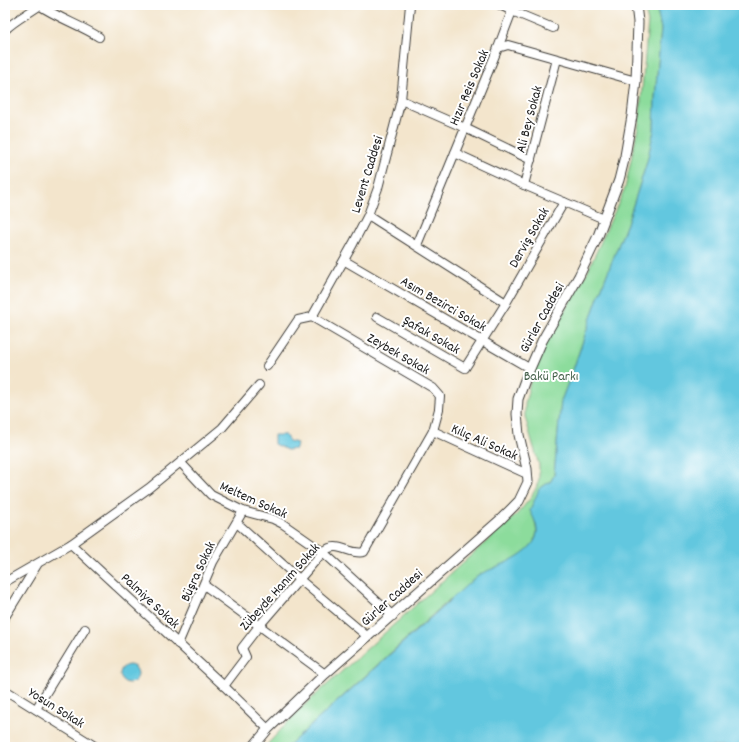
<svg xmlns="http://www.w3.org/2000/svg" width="749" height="752" viewBox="0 0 749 752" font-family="Dekko,sans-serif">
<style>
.green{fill:#8cdc9c;stroke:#547c5c}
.water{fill:#62c7df;stroke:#3f727e}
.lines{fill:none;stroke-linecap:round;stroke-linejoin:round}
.minor-casing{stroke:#3c3a36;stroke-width:10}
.tertiary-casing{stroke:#3c3a36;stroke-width:11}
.minor{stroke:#fff;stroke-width:8}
.tertiary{stroke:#fff;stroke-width:9}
.labels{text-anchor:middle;stroke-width:4;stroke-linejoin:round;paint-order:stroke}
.street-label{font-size:14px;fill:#1c1c1c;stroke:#fff}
.park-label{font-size:14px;fill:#435f49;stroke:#fff}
</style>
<rect width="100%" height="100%" fill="#fff"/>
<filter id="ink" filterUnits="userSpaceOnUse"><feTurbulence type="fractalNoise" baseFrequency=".025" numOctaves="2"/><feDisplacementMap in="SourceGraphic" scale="8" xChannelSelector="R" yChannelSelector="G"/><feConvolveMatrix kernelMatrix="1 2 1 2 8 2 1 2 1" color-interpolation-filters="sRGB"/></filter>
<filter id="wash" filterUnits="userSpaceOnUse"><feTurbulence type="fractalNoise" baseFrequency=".012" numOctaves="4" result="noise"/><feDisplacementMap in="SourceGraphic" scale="16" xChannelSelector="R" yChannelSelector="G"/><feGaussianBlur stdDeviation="0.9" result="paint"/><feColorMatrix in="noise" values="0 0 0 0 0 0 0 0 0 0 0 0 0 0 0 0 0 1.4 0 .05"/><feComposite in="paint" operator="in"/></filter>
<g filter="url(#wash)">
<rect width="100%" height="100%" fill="#f3e5cc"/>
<!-- green -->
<polygon class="green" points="644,5 657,5 657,9 661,29 655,98 654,130 647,162 628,221 598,297 573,370 561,401 554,475 551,481 539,489 535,521 537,533 534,542 527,551 449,600 287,747 265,747 300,709 517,514 530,499 536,488 539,479 539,465 525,417 525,404 533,370 543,347 586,275 625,188 639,123 648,22"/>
<!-- water -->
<g class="water">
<path d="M657,5H744V747H287L478,575C495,567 536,554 537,532C537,525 534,518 530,511L539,489L551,481L554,475L561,401L573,370L598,297L628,221L647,162L654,130L655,98L661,29L657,9Z"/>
<polygon points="274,435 285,435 289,441 297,443 296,449 287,450 274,444"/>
<circle cx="129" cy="674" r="9"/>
</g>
</g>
<g filter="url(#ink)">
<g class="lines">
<defs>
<g id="minor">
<path d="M39,5C58,18 80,25 99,37"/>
<polyline points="512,11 553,28"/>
<path d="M5,30C15,20 28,14 40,5"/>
<polyline points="498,48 512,11 500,5"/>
<polyline points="401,100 465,128 531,160"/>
<polyline points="455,153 524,185 564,202"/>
<polyline points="524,185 557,59"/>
<polyline points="368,215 506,303"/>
<polyline points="417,245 498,48 508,45 636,81"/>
<polyline points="345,261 529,368"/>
<polyline points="377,317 465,368 506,303 564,202 604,219"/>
<polyline points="267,366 298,320 312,317 353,244 368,215 378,188 401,100 410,5"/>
<polyline points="433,431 527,474"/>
<polyline points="181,463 211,495 243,511 273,519 283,524 323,552 393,616"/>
<polyline points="237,523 299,579 368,637"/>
<polyline points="71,544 224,686 268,729"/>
<polyline points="5,582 71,544 149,488 222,428 259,385"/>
<polyline points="204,585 325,674"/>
<polyline points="5,617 37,565"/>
<polyline points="178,644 213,562 243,511"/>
<path d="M224,686L246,657L242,648L259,626L323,552C338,539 349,556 364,552L433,431L439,409L440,396L433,388L312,317"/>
<polyline points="5,690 96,747"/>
<polyline points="36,709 85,629"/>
</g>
<polyline id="tertiary" points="253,747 268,729 325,674 500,520 519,501 528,482 527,469 519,435 517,414 518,399 525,380 542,341 579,276 598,236 619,180 625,156 632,116 636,81 638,22 636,5"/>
</defs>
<!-- minor casing -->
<use href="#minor" class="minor-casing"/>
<!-- tertiary casing -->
<use href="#tertiary" class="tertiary-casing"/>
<!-- minor -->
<use href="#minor" class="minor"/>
<!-- tertiary -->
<use href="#tertiary" class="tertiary"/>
</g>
</g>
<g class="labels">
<!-- street labels -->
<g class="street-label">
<text transform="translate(468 87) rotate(-67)" y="5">Hızır Reis Sokak</text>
<text transform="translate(528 119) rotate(-75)" y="5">Ali Bey Sokak</text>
<text transform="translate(366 174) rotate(-73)" y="5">Levent Caddesi</text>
<text transform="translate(528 237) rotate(-60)" y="5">Derviş Sokak</text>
<text transform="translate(444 303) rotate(30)" y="5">Asım Bezirci Sokak</text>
<text transform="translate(541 317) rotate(-61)" y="5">Gürler Caddesi</text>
<text transform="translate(432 334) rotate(30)" y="5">Şafak Sokak</text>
<text transform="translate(399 353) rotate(30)" y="5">Zeybek Sokak</text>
<text transform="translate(485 441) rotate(24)" y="5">Kılıç Ali Sokak</text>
<text transform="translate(254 499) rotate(24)" y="5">Meltem Sokak</text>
<text transform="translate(197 571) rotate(-65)" y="5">Büşra Sokak</text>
<text transform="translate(279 586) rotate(-48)" y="5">Zübeyde Hanım Sokak</text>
<text transform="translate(391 597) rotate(-42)" y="5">Gürler Caddesi</text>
<text transform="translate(151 600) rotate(43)" y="5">Palmiye Sokak</text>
<text transform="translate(57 707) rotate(32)" y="5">Yosun Sokak</text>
</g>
<!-- park labels -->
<g class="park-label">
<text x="551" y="380">Bakü Parkı</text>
</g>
</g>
<!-- margin -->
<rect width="749" height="752" fill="none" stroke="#fff" stroke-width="20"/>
</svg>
